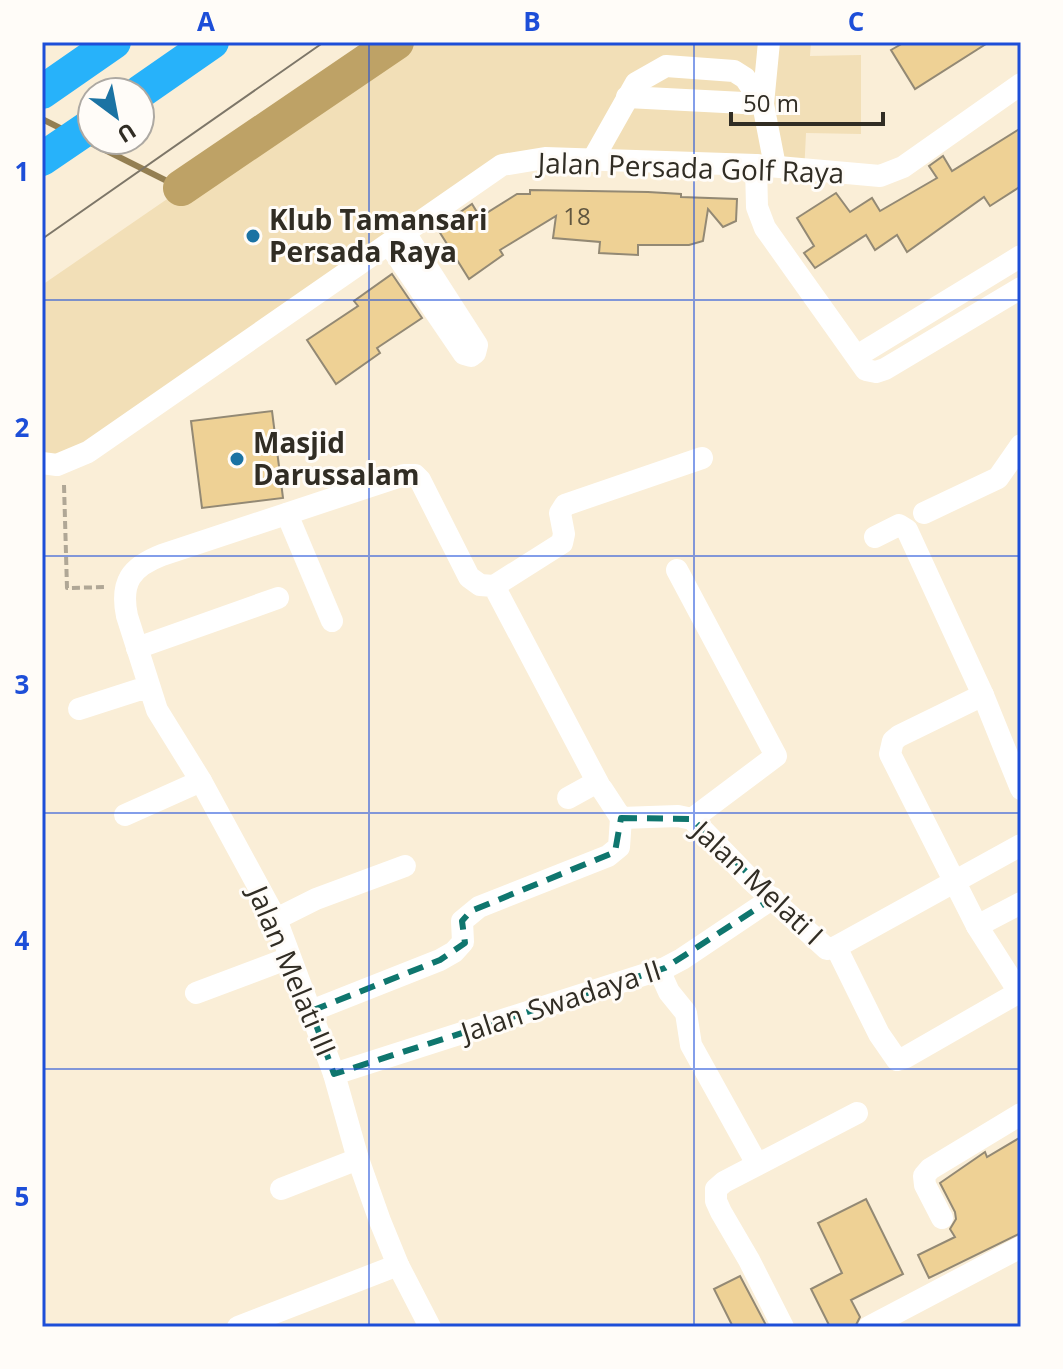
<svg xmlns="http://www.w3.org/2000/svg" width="1063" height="1369" viewBox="0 0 1063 1369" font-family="'Open Sans',sans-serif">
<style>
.green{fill:#f2dfb7}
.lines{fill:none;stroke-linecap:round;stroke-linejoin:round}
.stream{stroke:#947f52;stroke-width:6}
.river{stroke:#bea266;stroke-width:36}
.building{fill:#eed195;stroke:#938974;stroke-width:2}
.path{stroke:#b0a796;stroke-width:4;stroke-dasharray:8 4;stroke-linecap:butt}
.minor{stroke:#fff;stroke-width:22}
.highway{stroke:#27b2fa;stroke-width:34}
.tram{stroke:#7d7668;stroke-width:2}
.marked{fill:none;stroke:#0f766e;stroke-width:6;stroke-dasharray:16 10;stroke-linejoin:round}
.grid{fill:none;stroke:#1d4ed8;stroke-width:2;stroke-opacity:0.55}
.poi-dot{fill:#1b73a3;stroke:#fffcf8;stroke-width:3}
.labels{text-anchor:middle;stroke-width:6;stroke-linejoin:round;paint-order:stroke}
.number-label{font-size:24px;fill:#605640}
.street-label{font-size:28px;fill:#312d24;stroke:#fffcf8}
.poi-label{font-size:28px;font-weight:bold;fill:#312d24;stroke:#fffcf8;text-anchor:start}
.neatline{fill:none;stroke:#1d4ed8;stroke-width:3}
.grid-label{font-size:26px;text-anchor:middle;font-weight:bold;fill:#1d4ed8}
</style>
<rect width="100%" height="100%" fill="#faeed7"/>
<!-- green -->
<polygon class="green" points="396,42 811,42 810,56 861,55 861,134 806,133 804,174 512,153 88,452 42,463 42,285"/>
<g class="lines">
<!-- stream -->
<g class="stream">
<polyline points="42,119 64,130"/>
<polyline points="89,142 181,188"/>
</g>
<!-- river -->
<polyline class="river" points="181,188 396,42"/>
</g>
<!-- building -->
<g class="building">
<polygon points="905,42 989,42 915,89 891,50"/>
<polygon points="1021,128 1021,186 990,206 984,197 907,252 897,235 875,250 866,235 815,268 804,253 814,246 797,218 836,193 850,212 872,198 880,211 937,178 929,166 943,156 952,171"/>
<polygon points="530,190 648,192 681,194 681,197 737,199 736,221 723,227 708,209 703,241 689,245 638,245 638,255 599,253 600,242 553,238 556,216 500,250 503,255 469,279 437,228 472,204 480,217 517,194 530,194"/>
<polygon points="392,274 422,318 377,348 380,353 336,384 307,340 358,306 354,301"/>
<polygon points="272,411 283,498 202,508 191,421"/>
<polygon points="1021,1137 1021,1233 929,1278 918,1255 955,1237 950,1229 956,1219 955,1212 940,1183 985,1152 987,1157"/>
<polygon points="866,1199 903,1274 851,1300 860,1317 855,1327 830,1327 811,1289 842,1273 818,1223"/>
<polygon points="740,1276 767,1327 733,1327 714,1289"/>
</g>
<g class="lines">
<!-- path -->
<polyline class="path" points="64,485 67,588 107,587"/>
<!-- minor -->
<g class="minor">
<polyline points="769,42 763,104 775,166"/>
<polyline points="627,97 763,104"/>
<polyline points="592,161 636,83 666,66 734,71 745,78 763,104"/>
<polyline points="756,165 757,207 765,228 866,370 876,372 885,369 1021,288"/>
<polyline points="389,244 464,354 471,356 475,353 477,345 405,233"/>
<polyline points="857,356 1021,256"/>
<polyline points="42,463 57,465 88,452 502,165 545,158 756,165 880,176 903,167 1021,84"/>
<polyline points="924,513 998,478 1021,445"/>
<polyline points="287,514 332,621"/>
<polyline points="875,537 899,525 907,530 983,695 1021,789"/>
<polyline points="677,570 776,756 692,819"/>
<polyline points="494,586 562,543 564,534 560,513 565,505 702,458"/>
<polyline points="137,648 278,598"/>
<polyline points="983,695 899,736 893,741 890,754 977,926 1021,995"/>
<polyline points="79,709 138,690 148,690"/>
<polyline points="602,789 621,818 678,816 692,819 751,880 827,949 836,947 1021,845"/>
<polyline points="568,798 597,782"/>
<polyline points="125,815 201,781"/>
<polyline points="276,919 316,899 405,866"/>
<polyline points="977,926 1021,903"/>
<polyline points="836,947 879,1034 897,1060 906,1057 1021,991"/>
<polyline points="659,970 669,992 686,1013 691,1045 757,1164"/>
<polyline points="196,993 289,958"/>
<polyline points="311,1011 440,960 454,952 463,942 462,921 479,907 608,856 619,847 621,818"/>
<polyline points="334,1074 665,968 682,959 773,898"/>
<polyline points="281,1189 358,1159"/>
<polyline points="942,1218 925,1185 924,1176 930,1169 1021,1114"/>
<polyline points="238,1327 398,1265"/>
<path d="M430,1327L398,1265L380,1221L358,1159L334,1074L276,919L201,781L157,710L127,616C120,582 131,567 162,555L404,475H415L420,480L469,577L480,585L494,586L599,785"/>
<polyline points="783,1327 749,1260 721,1212 716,1201 716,1189 724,1182 857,1113"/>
<polyline points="869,1327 1021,1247"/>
</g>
<!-- highway -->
<g class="highway">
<polyline points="42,92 114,42"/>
<polyline points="140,92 212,42"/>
<polyline points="42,159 92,125"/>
</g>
<!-- tram -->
<polyline class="tram" points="42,239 324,42"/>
</g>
<!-- marked area -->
<path class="marked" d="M621,818L692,819L773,898L665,968L334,1074L311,1011L440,960L465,943L462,921L471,911L615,852Z"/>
<!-- grid -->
<path class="grid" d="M369,42V1327M694,42V1327M42,300H1021M42,556H1021M42,813H1021M42,1069H1021"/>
<!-- markers -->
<g class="poi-dot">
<circle cx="253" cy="236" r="8"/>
<circle cx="237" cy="459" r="8"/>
</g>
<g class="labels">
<!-- number labels -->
<g class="number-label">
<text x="577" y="225">18</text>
</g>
<!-- street labels -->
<g class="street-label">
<text transform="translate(691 168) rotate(2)" y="10">Jalan Persada Golf Raya</text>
<text transform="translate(758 883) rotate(43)" y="10">Jalan Melati I</text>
<text transform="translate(292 971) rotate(67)" y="10">Jalan Melati III</text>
<text transform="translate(561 1001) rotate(-18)" y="10">Jalan Swadaya II</text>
</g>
<!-- poi labels -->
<g class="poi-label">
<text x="269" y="230">Klub Tamansari<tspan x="269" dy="32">Persada Raya</tspan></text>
<text x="253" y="453">Masjid<tspan x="253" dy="32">Darussalam</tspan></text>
</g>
</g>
<!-- border -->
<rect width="1063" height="1369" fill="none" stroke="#fffcf8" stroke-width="88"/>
<!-- north arrow -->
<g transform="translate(116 116) rotate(148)"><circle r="38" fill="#fffcf8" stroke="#ada9a3" stroke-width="2"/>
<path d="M0-6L14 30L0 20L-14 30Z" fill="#1b73a3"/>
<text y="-12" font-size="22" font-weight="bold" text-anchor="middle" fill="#312d24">U</text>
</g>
<!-- scale -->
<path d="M731 112v12h152v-12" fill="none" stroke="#312d24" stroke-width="4"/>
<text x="743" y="112" font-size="24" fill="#312d24" stroke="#fffcf8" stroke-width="6" paint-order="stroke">50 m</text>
<rect x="44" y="44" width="975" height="1281" class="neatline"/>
<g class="grid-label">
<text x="206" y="31">A</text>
<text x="532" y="31">B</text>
<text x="856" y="31">C</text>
<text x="22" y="181">1</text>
<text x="22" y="437">2</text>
<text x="22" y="694">3</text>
<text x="22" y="950">4</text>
<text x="22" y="1206">5</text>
</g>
</svg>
